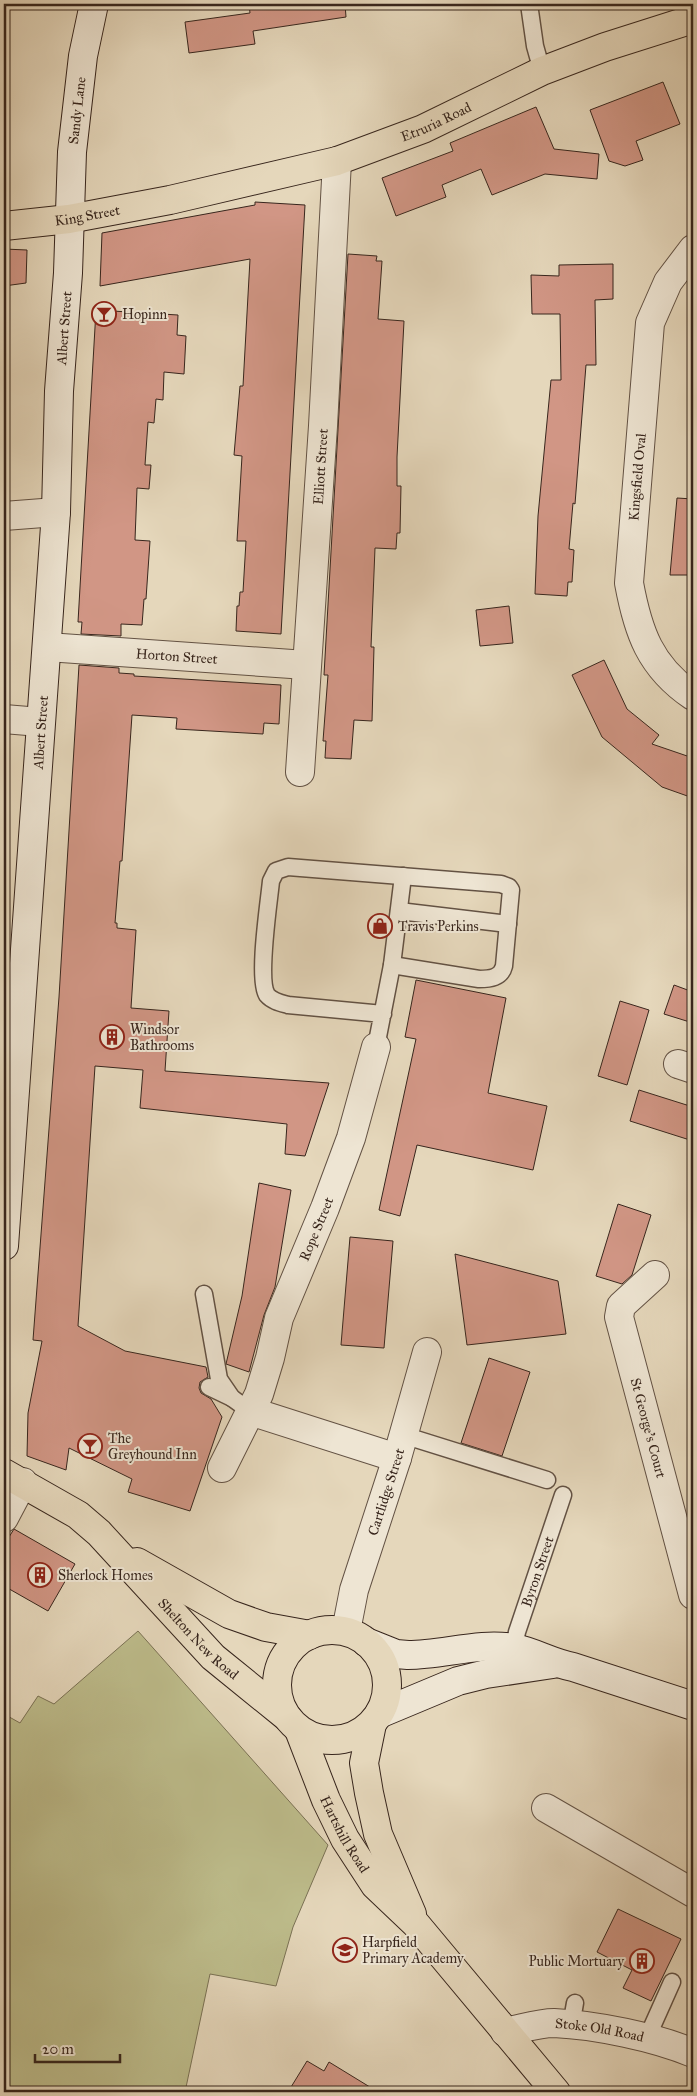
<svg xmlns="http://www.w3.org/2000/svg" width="697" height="2096" viewBox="0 0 697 2096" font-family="'IM FELL Great Primer',serif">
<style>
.green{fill:#bdbc8b;stroke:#7a7154}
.building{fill:#d19685;stroke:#38261d}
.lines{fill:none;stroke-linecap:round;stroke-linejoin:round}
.lane-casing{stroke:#635244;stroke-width:19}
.street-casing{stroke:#635244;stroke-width:30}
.secondary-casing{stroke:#38261d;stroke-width:30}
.primary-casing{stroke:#38261d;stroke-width:30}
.highway-casing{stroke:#38261d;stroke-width:30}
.lane{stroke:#eee5d3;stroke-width:16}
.street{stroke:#eee5d3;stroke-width:28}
.secondary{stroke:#eee5d3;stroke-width:28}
.primary{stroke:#e5d7bb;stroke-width:28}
.highway{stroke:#e5d7bb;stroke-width:28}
.labels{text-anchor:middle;stroke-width:4;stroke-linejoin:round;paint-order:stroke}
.street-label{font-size:14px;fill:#38261d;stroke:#eee5d3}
.poi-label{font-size:14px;fill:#38261d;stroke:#eee5d3;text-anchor:start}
</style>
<rect width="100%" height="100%" fill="#e5d7bb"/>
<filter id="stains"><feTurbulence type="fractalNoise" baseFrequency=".004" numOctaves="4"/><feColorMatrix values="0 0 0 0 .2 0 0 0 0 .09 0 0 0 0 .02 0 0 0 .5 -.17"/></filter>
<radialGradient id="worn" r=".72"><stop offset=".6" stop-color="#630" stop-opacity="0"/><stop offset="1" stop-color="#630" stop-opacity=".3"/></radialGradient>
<!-- green -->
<polygon class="green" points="138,1631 328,1845 293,1927 276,1986 210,1974 185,2092 4,2092 4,1714 20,1723 38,1696 54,1704"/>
<!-- building -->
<g class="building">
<polygon points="249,4 345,4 346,17 253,31 255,44 189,53 185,22 250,13"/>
<polygon points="663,82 680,124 636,141 643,160 625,166 609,161 590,110"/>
<polygon points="536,107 554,149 599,154 597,179 545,174 492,195 481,169 442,185 446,197 396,216 382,178 453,151 450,143"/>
<polygon points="255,202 305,205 281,634 236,631 237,606 239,606 240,592 243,592 246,541 237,541 242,456 234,455 240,386 243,386 250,259 100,286 102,233 255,205"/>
<polygon points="4,249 27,250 26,283 4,286"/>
<polygon points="348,254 377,256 376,261 382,261 378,319 404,321 397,457 397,486 401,486 400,533 397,533 396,549 375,548 371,647 374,647 372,721 354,720 351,759 325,758 326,741 323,741 328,675 324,675"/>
<polygon points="613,264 613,299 595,300 596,365 586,365 575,504 573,503 569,549 574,550 572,582 568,582 567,596 535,594 538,516 551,380 561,380 560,314 532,314 531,275 559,276 559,265"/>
<polygon points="96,310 178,315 177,335 186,336 184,374 164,372 163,400 156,399 154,423 148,422 145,465 151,465 149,489 137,488 135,540 150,541 146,599 144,599 142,625 121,624 121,636 81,634 82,622 78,622"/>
<polygon points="677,498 693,499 693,575 670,575"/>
<polygon points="509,606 513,643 480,646 476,610"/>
<polygon points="604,660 627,709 659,735 652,744 693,758 693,798 662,787 602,737 572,675"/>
<polygon points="79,665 119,668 119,673 134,674 134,676 281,685 279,724 264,723 263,734 176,729 177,718 132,715 122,861 120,861 115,923 117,923 117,928 136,930 131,1008 169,1011 165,1071 329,1083 305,1156 285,1154 287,1124 140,1108 143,1070 95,1066 78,1326 125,1351 206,1367 208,1377 200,1382 199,1388 201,1393 211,1399 222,1417 190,1511 128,1492 132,1479 69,1448 66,1470 27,1456 28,1413 42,1341 33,1340 59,997"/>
<polygon points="416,980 506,998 488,1093 547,1106 533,1170 417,1145 400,1216 379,1210 416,1039 405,1037"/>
<polygon points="674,985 693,992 693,1023 664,1014"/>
<polygon points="620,1001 649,1010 627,1085 598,1076"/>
<polygon points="639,1090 693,1107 693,1141 630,1121"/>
<polygon points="259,1183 291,1190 275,1287 264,1315 249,1372 226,1364 242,1296"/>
<polygon points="618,1204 651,1215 632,1275 622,1284 596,1276"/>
<polygon points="350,1237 393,1241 384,1348 341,1345"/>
<polygon points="455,1254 558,1281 566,1334 467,1345"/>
<polygon points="489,1358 530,1372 502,1456 461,1443"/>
<polygon points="14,1529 75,1564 48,1611 4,1586 4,1545"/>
<polygon points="618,1909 681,1939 651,2001 623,1988 632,1970 597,1952"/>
<polygon points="307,2061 324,2071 329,2062 378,2092 288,2092"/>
</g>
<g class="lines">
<defs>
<g id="lane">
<polyline points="529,4 535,46 542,71"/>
<polyline points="399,911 508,924"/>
<polyline points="392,965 403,876"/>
<path d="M376,1047L392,965L479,979C490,979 501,978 504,966L511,890L509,887L501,884L288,867L276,871L271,881C269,902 257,979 267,995C272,1001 281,1003 288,1005L383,1014"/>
<polyline points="204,1294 219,1379 232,1398 250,1411"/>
<polyline points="209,1387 232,1398"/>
<polyline points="403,1435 547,1480"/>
<path id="s1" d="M514,1648L517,1632L563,1495"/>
<polyline points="571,2026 575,2003"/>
<polyline points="647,2038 672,1982"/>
</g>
<g id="street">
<path d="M693,249L668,282L650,323L629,583C638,632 650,667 693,696"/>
<polyline points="4,516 56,512"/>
<path id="s2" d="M47,647L306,665"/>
<polyline points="4,719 40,722"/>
<path id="s3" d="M300,772L323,426L337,161"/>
<polyline points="678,1064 693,1069"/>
<path id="s4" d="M655,1275L621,1306L619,1317L693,1595"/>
<polyline points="250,1411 397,1458"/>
<path id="s5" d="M222,1468L259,1394L270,1358L279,1318L325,1208L351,1138L376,1047"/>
<polyline points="4,1518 23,1482"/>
<path id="s6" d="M346,1631L354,1590L397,1458L427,1352"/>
<polyline points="546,1808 693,1893"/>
<path id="s7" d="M505,2032C521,2029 539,2023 554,2023C596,2025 655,2037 693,2053"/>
</g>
<g id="secondary">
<path id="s8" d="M4,1246L56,512L59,391L68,273L72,152L83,56L94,4"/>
<path d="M366,1642L396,1654L408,1655C443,1655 479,1642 514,1648C534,1652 552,1663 573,1667L693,1706"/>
<polyline points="379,1714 458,1681 486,1674 553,1664"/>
</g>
<g id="primary">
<path id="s9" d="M4,1473L78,1515L99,1533L213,1657L287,1717"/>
<polyline points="137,1562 229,1614 266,1627 310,1635"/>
<circle cx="332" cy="1685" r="55"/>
<polyline points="372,1724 364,1763 369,1793 378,1834 412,1914"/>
<path id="s10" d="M299,1730L326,1800L345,1839L375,1885L415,1923L556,2092"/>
</g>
<g id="highway">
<path id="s11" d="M4,226L69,219L170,200L337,161L423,129L542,71L605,47L693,19"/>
</g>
</defs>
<!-- lane casing -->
<use href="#lane" class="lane-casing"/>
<!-- street casing -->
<use href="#street" class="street-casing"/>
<!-- secondary casing -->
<use href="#secondary" class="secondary-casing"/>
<!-- primary casing -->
<use href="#primary" class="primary-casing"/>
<!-- highway casing -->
<use href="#highway" class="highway-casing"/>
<!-- lane -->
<use href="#lane" class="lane"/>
<!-- street -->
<use href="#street" class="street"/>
<!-- secondary -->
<use href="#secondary" class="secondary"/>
<!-- primary -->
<use href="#primary" class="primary"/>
<!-- highway -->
<use href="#highway" class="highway"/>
</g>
<!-- icons -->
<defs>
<symbol id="bar-ring" viewBox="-11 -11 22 22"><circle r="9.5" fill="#eee5d3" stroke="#8f2418" stroke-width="1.5"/><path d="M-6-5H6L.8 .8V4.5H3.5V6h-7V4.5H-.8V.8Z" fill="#8f2418"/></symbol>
<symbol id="shop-ring" viewBox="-11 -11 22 22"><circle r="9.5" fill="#eee5d3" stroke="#8f2418" stroke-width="1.5"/><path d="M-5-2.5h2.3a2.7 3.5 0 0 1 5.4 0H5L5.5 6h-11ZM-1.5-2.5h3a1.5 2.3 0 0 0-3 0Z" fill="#8f2418"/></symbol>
<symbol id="building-ring" viewBox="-11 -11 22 22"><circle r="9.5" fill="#eee5d3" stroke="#8f2418" stroke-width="1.5"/><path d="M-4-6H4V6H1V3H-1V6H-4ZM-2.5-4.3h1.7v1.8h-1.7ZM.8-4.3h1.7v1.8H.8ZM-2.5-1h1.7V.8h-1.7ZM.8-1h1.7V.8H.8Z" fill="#8f2418"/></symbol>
<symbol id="school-ring" viewBox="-11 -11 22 22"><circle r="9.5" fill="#eee5d3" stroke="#8f2418" stroke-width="1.5"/><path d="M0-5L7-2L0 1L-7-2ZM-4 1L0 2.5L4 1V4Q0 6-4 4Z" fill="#8f2418"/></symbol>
</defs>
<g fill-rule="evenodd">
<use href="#bar-ring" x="90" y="300" width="28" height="28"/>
<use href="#shop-ring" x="366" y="912" width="28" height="28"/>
<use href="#building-ring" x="98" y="1023" width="28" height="28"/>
<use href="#bar-ring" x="76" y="1432" width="28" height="28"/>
<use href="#building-ring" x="26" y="1561" width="28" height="28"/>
<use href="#school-ring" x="331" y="1936" width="28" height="28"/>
<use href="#building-ring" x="628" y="1947" width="28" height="28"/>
</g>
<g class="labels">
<!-- street labels -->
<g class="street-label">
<text dy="5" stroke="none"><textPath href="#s8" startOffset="1138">Sandy Lane</textPath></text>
<text dy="5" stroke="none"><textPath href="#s11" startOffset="446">Etruria Road</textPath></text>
<text dy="5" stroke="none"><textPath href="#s11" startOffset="84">King Street</textPath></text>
<text dy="5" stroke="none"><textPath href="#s8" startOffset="920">Albert Street</textPath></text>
<text dy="5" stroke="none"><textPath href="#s3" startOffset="306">Elliott Street</textPath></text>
<text transform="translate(637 477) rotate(-85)" y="5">Kingsfield Oval</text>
<text dy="5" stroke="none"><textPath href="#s2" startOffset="130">Horton Street</textPath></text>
<text dy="5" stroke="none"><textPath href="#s8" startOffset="515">Albert Street</textPath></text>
<text dy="5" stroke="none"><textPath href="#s5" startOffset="258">Rope Street</textPath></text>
<text dy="5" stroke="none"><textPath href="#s4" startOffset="172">St George's Court</textPath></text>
<text dy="5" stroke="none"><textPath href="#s6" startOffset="145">Cartlidge Street</textPath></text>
<text dy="5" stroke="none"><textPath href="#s1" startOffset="80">Byron Street</textPath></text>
<text dy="5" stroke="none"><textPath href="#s9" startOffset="258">Shelton New Road</textPath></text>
<text dy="5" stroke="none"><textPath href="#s10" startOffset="114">Hartshill Road</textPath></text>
<text dy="5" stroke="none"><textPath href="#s7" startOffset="96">Stoke Old Road</textPath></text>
</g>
<!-- poi labels -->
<g class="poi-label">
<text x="122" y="319">Hopinn</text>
<text x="398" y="931">Travis Perkins</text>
<text x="130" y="1034">Windsor<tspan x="130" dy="16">Bathrooms</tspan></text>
<text x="108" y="1443">The<tspan x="108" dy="16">Greyhound Inn</tspan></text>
<text x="58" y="1580">Sherlock Homes</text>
<text x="362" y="1947">Harpfield<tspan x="362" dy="16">Primary Academy</tspan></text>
<text x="624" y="1966" text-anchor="end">Public Mortuary</text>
</g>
</g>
<!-- margin -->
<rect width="697" height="2096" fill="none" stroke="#e5d7bb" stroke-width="20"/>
<rect x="5" y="5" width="687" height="2086" fill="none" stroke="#38261d" stroke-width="2.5"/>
<rect x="10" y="10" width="677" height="2076" fill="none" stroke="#38261d"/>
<!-- scale -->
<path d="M35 2054v8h85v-8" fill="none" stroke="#38261d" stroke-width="2.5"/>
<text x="42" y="2054" font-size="15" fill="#38261d" stroke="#eee5d3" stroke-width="4" paint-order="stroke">20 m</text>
<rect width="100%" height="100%" filter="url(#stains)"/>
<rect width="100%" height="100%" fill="url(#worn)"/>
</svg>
